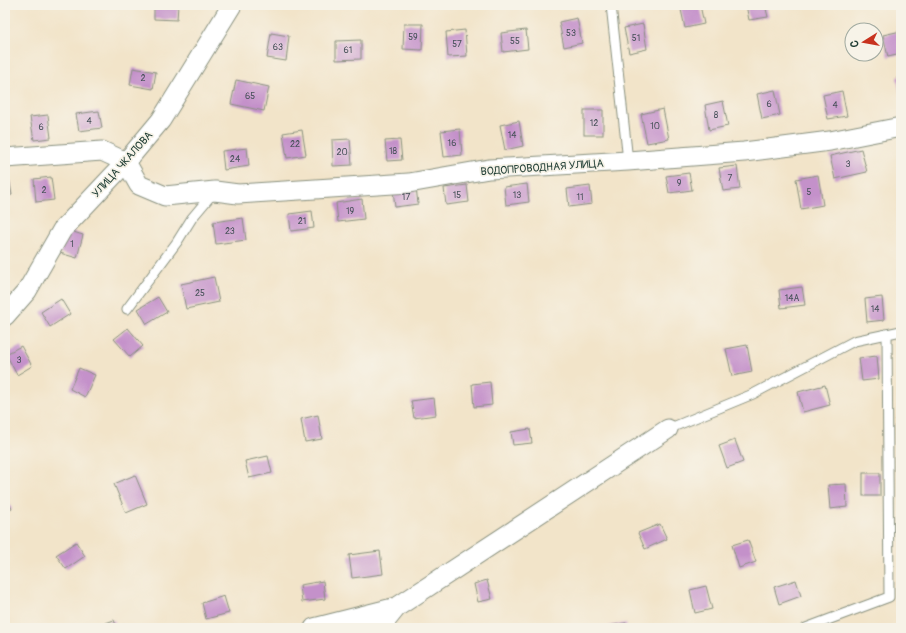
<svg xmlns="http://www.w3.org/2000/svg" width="906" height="633" viewBox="0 0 906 633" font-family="Pangolin,sans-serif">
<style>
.building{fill:#c491ca}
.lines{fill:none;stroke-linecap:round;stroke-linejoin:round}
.service-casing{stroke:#88907e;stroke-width:11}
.minor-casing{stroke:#88907e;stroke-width:21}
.service{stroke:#fff;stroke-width:9}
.minor{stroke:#fff;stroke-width:19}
.labels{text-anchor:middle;stroke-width:3.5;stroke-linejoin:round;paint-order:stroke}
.number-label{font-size:9px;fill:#48525a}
.street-label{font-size:11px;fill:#1f3d34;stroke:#f7f3e8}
</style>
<rect width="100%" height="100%" fill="#f7f3e8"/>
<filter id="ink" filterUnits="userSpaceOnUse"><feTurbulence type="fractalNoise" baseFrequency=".025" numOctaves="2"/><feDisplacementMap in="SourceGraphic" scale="8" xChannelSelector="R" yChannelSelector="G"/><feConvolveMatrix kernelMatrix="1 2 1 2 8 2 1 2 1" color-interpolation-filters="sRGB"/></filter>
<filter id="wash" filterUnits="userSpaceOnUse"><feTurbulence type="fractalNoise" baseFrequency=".012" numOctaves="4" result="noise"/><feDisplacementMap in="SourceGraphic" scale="16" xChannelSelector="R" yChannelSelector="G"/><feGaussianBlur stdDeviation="0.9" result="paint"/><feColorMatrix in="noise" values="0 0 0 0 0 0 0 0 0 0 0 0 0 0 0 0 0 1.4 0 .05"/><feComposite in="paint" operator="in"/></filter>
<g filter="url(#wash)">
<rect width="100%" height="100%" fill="#f2e4c9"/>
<g id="blocks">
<!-- building -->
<g class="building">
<polygon points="154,5 178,5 177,20 154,19"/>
<polygon points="680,5 700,5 704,24 685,28"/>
<polygon points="746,5 765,5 768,17 749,20"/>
<polygon points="577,18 582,43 564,47 559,22"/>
<polygon points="404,24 423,24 422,50 403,49"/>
<polygon points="643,24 647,49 629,53 624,28"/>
<polygon points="465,30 467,56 448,57 446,32"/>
<polygon points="526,30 528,49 503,52 501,33"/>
<polygon points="901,31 901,54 888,57 883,35"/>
<polygon points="271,33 289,36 286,61 267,58"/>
<polygon points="361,40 361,59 336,60 336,41"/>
<polygon points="133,68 156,72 153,89 130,85"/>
<polygon points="901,76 901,95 900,95 897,77"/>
<polygon points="236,80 269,87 264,111 231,104"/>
<polygon points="775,90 780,115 762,119 757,94"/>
<polygon points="842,91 847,116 828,119 823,95"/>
<polygon points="723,101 728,126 709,130 705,105"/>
<polygon points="663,109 669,139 647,143 641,114"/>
<rect x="584" y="110" width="19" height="25"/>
<polygon points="99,111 102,128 79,131 76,114"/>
<polygon points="48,115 51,138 34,140 30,117"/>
<polygon points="519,121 523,146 505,150 500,125"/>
<polygon points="460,129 462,155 444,157 441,131"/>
<polygon points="302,130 306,155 287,158 283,133"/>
<polygon points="350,139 352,165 333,166 332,140"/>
<polygon points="400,140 402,160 387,161 385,141"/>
<polygon points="247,148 249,166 224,170 222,151"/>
<polygon points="861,149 867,172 835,179 830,156"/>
<polygon points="737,166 740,189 723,191 719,168"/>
<polygon points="8,172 12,195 5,196 5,173"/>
<polygon points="689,173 692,190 669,193 666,176"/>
<polygon points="818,175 823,205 801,209 796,179"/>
<polygon points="51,177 54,200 36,202 34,179"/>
<polygon points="527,184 529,202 506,205 504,187"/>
<polygon points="467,185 469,202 446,205 444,188"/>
<polygon points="590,186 592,204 569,207 567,189"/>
<polygon points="416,187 418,204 395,207 393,190"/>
<polygon points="362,199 364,219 338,222 336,203"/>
<polygon points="312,211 314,228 291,231 289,214"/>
<polygon points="243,218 246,240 216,244 213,222"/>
<polygon points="67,230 83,235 77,258 60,253"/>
<polygon points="214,277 219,302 186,309 181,284"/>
<polygon points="802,287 805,305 781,308 779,290"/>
<polygon points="158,297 167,312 147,324 138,309"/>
<polygon points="882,297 884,320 867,322 865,299"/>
<polygon points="61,299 70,314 50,327 41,312"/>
<polygon points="128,328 143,346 130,357 114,339"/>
<polygon points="747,345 752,372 732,376 726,349"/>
<polygon points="21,346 32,366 17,375 6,354"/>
<polygon points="877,356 879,379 862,381 859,358"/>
<polygon points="79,368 95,375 85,397 70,389"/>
<polygon points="490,382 492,405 474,407 472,384"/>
<polygon points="825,385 830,405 803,412 798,392"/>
<polygon points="434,398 436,415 414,418 411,401"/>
<polygon points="318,415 322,439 305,442 301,419"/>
<polygon points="530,429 532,443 513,445 511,432"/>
<polygon points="735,440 743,462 727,468 719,446"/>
<polygon points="268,456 272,473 249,478 245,461"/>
<rect x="863" y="473" width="17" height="23"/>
<polygon points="135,475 147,504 126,513 114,484"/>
<polygon points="846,484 847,507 830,509 828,485"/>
<polygon points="5,497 12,509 5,514"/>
<polygon points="660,524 667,539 645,549 638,533"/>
<polygon points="748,540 756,562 739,568 732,545"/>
<polygon points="76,542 85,556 66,569 56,555"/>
<polygon points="380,551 383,574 352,578 349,555"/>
<polygon points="487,580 492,599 478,602 474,584"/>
<polygon points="796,580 801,596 779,604 774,587"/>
<polygon points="323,581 325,599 302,602 300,585"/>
<polygon points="706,586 712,609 695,613 690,590"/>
<polygon points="224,596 229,613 206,619 202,603"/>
<polygon points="114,620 117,628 92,628"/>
<polygon points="626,623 627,628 609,628 609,626"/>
</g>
</g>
</g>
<g filter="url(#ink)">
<use href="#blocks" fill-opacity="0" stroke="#88907e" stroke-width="1"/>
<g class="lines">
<defs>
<g id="service">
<polyline points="611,5 628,161"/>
<polyline points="127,309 177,242 192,218 213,193"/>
<polyline points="668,429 753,394 854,341 901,331"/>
<polyline points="806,628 889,597 887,334"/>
</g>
<g id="minor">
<polyline points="5,158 102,151 126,162 139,185 165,196 215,191 238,194 409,183 489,169 628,161 744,152 830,141 901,127"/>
<polyline points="5,316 27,291 62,230 126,162 161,120 232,5"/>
<polyline points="397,607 668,429"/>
<polyline points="314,628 397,607 380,628"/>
</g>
</defs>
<!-- service casing -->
<use href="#service" class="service-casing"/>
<!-- minor casing -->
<use href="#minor" class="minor-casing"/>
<!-- service -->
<use href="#service" class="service"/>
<!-- minor -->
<use href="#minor" class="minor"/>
</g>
</g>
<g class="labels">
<!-- number labels -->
<g class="number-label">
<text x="571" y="36">53</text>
<text x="413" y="40">59</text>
<text x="636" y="41">51</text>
<text x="515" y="44">55</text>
<text x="457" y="47">57</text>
<text x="278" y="50">63</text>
<text x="348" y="53">61</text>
<text x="143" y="81">2</text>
<text x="250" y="99">65</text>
<text x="769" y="107">6</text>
<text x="835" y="108">4</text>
<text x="716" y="118">8</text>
<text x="89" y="124">4</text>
<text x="594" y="126">12</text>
<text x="655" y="129">10</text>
<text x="41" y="130">6</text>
<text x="512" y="138">14</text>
<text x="452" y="146">16</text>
<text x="295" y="147">22</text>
<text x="393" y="154">18</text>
<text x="342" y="155">20</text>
<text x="235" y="162">24</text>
<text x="848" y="167">3</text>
<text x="730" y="181">7</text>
<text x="679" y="186">9</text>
<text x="44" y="193">2</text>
<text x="809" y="195">5</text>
<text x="457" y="198">15</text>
<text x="517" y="198">13</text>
<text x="406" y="200">17</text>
<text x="580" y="200">11</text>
<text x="350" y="214">19</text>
<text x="302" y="224">21</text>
<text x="230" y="234">23</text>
<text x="72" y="247">1</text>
<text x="200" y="296">25</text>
<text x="792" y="301">14А</text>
<text x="875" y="312">14</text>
<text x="19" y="363">3</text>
</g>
<!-- street labels -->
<g class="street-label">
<text transform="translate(122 164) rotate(-48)" y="4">УЛИЦА ЧКАЛОВА</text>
<text transform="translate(542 167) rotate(-4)" y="4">ВОДОПРОВОДНАЯ УЛИЦА</text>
</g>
</g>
<!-- margin -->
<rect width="906" height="633" fill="none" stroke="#f7f3e8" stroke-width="20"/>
<!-- north arrow -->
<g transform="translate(864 42) rotate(259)"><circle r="19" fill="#f7f3e8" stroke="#a1aaa0"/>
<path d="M0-3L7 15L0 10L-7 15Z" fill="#c8321e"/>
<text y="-6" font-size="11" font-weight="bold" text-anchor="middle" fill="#1f3d34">С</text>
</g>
</svg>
